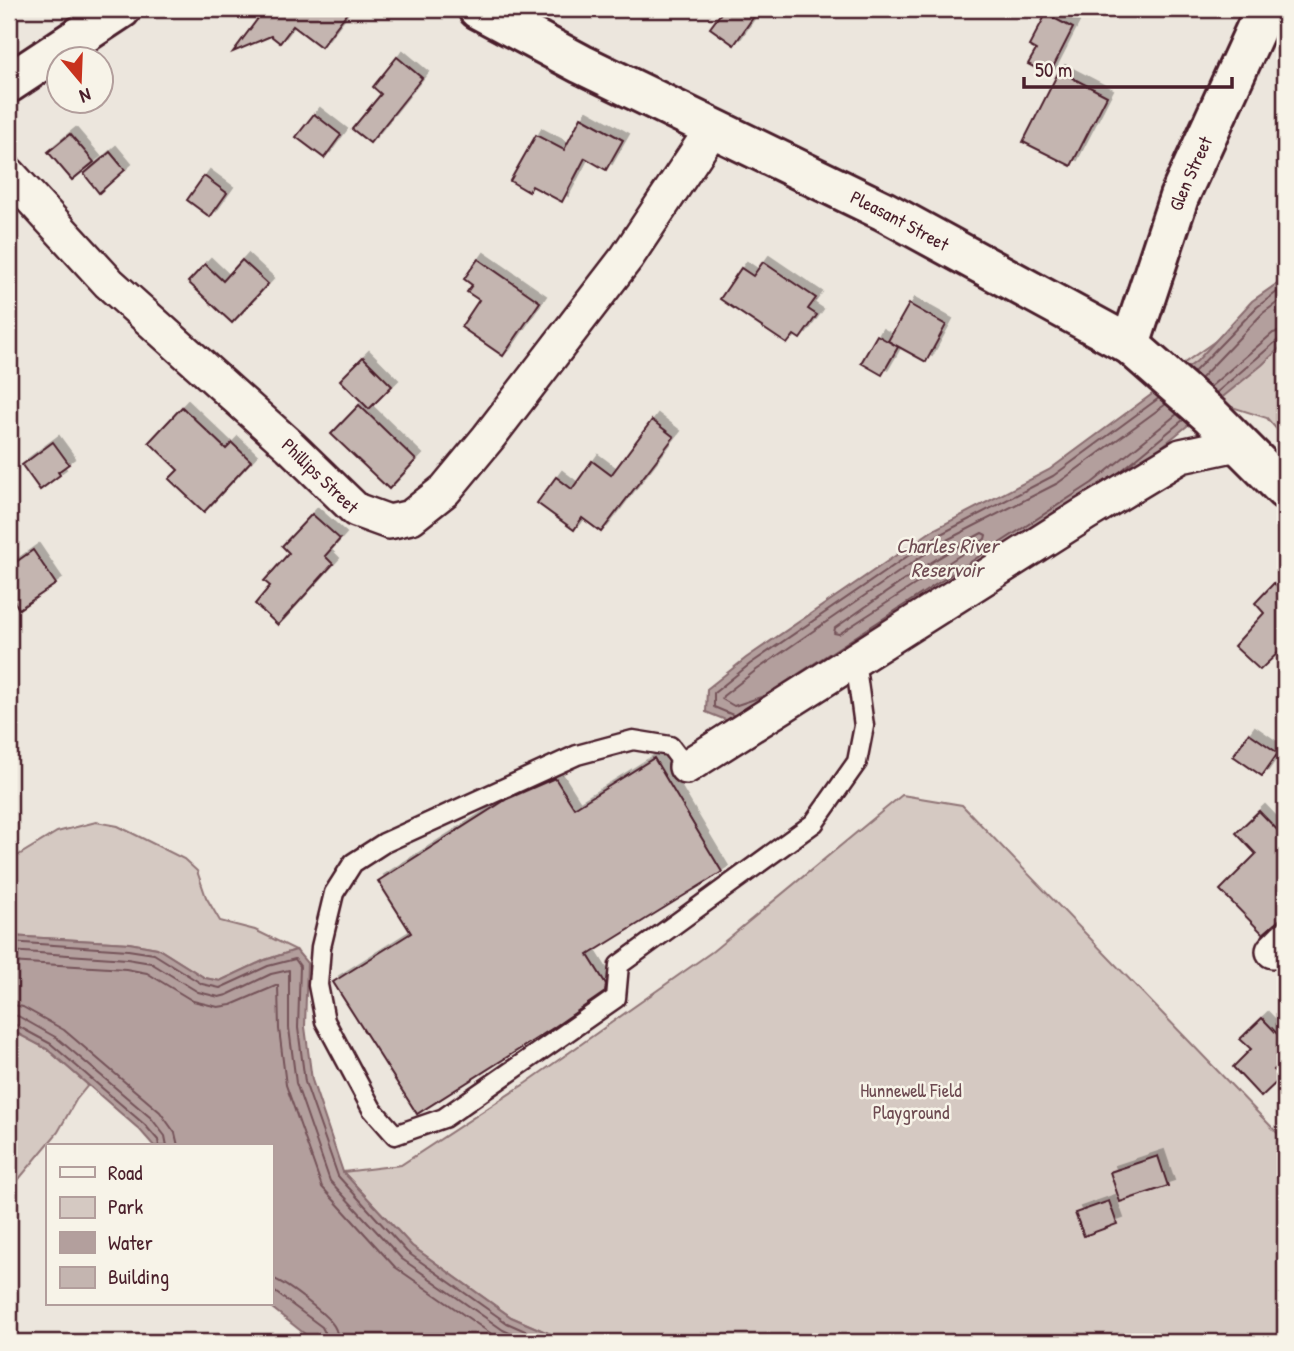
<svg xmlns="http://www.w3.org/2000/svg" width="1294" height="1351" viewBox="0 0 1294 1351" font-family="'Patrick Hand',sans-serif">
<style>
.green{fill:#d5c9c2;stroke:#907476;stroke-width:2}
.water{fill:#b39f9d;stroke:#896c6f;stroke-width:2}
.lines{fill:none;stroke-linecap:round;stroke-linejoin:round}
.shore{stroke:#745259;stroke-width:2}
.building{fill:#c4b5b0;stroke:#4a1f2b;stroke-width:2;filter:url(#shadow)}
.lane-casing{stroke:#4a1f2b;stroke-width:23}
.street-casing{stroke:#4a1f2b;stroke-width:38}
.secondary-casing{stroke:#4a1f2b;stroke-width:44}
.lane{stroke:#f7f3e8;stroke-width:18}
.street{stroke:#f7f3e8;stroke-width:33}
.secondary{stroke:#f7f3e8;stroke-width:38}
.labels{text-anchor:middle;stroke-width:5;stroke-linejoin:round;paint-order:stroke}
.street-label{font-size:19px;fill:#4a1f2b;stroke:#f7f3e8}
.park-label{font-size:19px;fill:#6d4a51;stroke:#f7f3e8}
.water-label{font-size:21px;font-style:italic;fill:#6f4c53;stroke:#f7f3e8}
</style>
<defs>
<filter id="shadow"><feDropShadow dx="6" dy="-6" stdDeviation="0" flood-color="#0004"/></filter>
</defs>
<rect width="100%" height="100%" fill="#ece6dd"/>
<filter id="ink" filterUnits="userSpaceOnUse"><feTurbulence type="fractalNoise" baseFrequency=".0143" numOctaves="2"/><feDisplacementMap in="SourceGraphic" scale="14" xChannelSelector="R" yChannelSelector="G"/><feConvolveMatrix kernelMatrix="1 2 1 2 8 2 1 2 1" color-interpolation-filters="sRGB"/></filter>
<g filter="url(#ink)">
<!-- green -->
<g class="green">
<polygon points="1285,292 1285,439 1267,418 1156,383"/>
<polygon points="902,795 962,805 1285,1141 1285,1342 569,1342 511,1317 412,1246 343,1172 401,1165 526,1083 713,951"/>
<polygon points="96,822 118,826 184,859 197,871 206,897 220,921 255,930 296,950 265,960 220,981 205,978 157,948 129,943 9,936 9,861 57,832"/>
<polygon points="9,1029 47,1049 88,1085 76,1100 58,1132 9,1191"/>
</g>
<!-- water -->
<g class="water">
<polygon points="1285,278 1285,343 1262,365 1101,496 733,723 706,712 707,689 746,658 933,530 1049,470 1197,361 1252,301"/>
<polygon points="9,936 129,943 157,948 205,978 220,981 265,960 296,950 307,963 305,1027 312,1080 343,1172 412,1246 511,1317 569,1342 315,1342 267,1304 271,1304 271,1146 154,1146 140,1130 47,1049 9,1029"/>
</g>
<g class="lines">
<!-- shore -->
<g class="shore">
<polyline points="1193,373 1257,307 1285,286"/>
<polyline points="1200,379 1263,313 1285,297"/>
<polyline points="1210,387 1273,333 1285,330"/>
<polyline points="1216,393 1278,340 1285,338"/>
<polyline points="1121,471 1183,420"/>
<path d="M982,533L986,535L985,539L839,634L834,633L835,628C883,595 930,560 982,533Z"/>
<polyline points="775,689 1092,483 1177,414"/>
<polyline points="764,696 734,706 722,699 723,696 755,671 941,543 1058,483 1166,404"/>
<polyline points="733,715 714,707 714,693 750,664 937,536 1053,476 1159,398"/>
<polyline points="9,942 128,950 154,954 202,984 220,988 268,966 295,959 300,966 298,1028 305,1082 338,1176 407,1252 507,1323 550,1342"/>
<polyline points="9,951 127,959 151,963 198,992 219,997 227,995 271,974 289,970 289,1028 296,1083 330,1181 402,1259 503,1330 529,1342"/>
<polyline points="9,962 126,969 147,973 193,1001 218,1007 231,1005 278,985 279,1029 286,1085 322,1187 395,1267 503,1342"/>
<polyline points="9,1004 23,1007 64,1030 160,1112 175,1133 178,1146"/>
<polyline points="9,1015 18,1016 57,1038 151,1118 165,1136 167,1146"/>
<polyline points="9,1023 14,1024 51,1044 145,1125 158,1140 159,1146"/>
<path d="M271,1278C284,1281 327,1315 334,1326C337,1331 338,1336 338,1342"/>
<polyline points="271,1289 322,1327 326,1335 327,1342"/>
</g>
</g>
<!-- building -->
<g class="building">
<polygon points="265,9 350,9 321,47 293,26 280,43 271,36 233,52"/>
<polygon points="724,9 759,9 734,45 710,28"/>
<polygon points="1046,14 1073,28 1049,75 1028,64 1036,50 1029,46"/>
<polygon points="397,57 422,78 370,143 352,129 381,94 373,87"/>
<polygon points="1059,71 1107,96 1071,166 1023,142"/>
<polygon points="314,114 341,135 324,158 296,137"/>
<polygon points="581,117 623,140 606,170 585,158 562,202 532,186 529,192 510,181 536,135 564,150"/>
<polygon points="70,134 94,162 72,180 48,152"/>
<polygon points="110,152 125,170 99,193 84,174"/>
<polygon points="204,176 227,193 210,217 187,200"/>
<polygon points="478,259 540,302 503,356 461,327 479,300 467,292 472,285 464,279"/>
<polygon points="242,260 268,284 232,323 188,282 205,264 223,281"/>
<polygon points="763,262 816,298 808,309 817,315 800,339 794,335 787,344 720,299 741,268 753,276"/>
<polygon points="909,304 946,325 926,362 888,341"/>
<polygon points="877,335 898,347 882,375 861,363"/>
<polygon points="363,357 392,386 369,409 340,380"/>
<polygon points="359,405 416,460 389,489 331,434"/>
<polygon points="182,407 226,449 232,443 251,461 204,512 169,479 178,470 149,442"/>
<polygon points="652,420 674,437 601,532 582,518 574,530 537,503 556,477 572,489 592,461 611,475"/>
<polygon points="53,442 69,464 58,472 60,475 40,490 22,465"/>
<polygon points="312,514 340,539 325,556 333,564 278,625 255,604 270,586 264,581 289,553 282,546"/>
<polygon points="33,550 56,584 19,609 9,593 9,567"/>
<polygon points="1274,583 1283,592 1285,589 1285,646 1260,670 1234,646 1264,613 1255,603"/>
<polygon points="1249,733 1278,753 1262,776 1233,756"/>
<polygon points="654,758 722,872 588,955 606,984 605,992 553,1028 417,1114 333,982 411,933 378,881 507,799 555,778 574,808"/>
<polygon points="1259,811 1285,838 1285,915 1263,934 1220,890 1256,854 1236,833"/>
<polygon points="1262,1018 1285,1042 1285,1059 1274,1070 1282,1077 1261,1097 1233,1067 1251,1049 1240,1039"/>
<polygon points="1158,1156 1168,1186 1120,1202 1110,1172"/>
<polygon points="1109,1201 1117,1224 1084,1236 1075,1213"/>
</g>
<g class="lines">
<defs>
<polyline id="lane" points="686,767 670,746 633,740 577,755 384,843 353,863 334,893 321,947 318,985 325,1021 372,1109 395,1135 444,1118 616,998 619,965 814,823 857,762 864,726 855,660"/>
<g id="street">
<path id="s1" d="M9,174L109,283L290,446L356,510L389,522L411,517L445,490L488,438L627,257L713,128"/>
<polyline points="686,767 1085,514 1181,456 1237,444"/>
<polyline points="1273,951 1285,939"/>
</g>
<g id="secondary">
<path id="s2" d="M478,9L581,64L884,211L1130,345L1211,416L1285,490"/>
<polyline points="9,83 121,9"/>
<path id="s3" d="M1130,345L1179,197L1265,9"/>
</g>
</defs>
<!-- lane casing -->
<use href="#lane" class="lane-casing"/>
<!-- street casing -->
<use href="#street" class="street-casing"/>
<!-- secondary casing -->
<use href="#secondary" class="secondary-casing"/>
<!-- lane -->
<use href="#lane" class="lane"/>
<!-- street -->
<use href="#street" class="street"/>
<!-- secondary -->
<use href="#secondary" class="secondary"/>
</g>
</g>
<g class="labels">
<!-- street labels -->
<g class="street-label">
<text dy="7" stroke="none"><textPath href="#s3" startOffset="182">Glen Street</textPath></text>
<text dy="7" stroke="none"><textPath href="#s2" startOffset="472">Pleasant Street</textPath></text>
<text dy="7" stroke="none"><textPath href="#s1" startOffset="434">Phillips Street</textPath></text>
</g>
<!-- park labels -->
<g class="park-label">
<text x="911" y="1097">Hunnewell Field<tspan x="911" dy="22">Playground</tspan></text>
</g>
<!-- water labels -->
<g class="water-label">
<text x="947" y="553">Charles River<tspan x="947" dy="24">Reservoir</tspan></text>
</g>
</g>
<!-- margin -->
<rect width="1294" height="1351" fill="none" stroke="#f7f3e8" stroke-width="35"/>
<rect x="18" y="18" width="1259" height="1316" fill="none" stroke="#4a1f2b" stroke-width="2.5" filter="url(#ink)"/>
<!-- legend -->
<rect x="46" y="1144" width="228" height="161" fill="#f7f3e8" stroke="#b29e9c" stroke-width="2"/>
<rect x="60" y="1167" width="35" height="10" fill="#f7f3e8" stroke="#b29e9c" stroke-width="2"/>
<text x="108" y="1180" font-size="21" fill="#4a1f2b">Road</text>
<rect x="60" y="1197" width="35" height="21" fill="#d5c9c2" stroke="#b29e9c" stroke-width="2"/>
<text x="108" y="1214" font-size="21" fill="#4a1f2b">Park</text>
<rect x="60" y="1232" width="35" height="21" fill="#b39f9d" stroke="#b29e9c" stroke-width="2"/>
<text x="108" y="1250" font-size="21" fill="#4a1f2b">Water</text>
<rect x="60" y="1267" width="35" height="21" fill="#c4b5b0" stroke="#b29e9c" stroke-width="2"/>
<text x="108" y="1284" font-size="21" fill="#4a1f2b">Building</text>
<!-- north arrow -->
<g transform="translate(80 80) rotate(161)"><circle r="33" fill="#f7f3e8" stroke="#b29e9c" stroke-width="2"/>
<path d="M0-5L12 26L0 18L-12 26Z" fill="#c8321e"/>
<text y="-10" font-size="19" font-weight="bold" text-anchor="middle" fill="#4a1f2b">N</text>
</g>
<!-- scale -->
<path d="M1024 77v10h208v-10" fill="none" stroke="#4a1f2b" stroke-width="3.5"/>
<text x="1035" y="77" font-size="21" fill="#4a1f2b" stroke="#f7f3e8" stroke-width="5" paint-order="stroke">50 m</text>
</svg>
